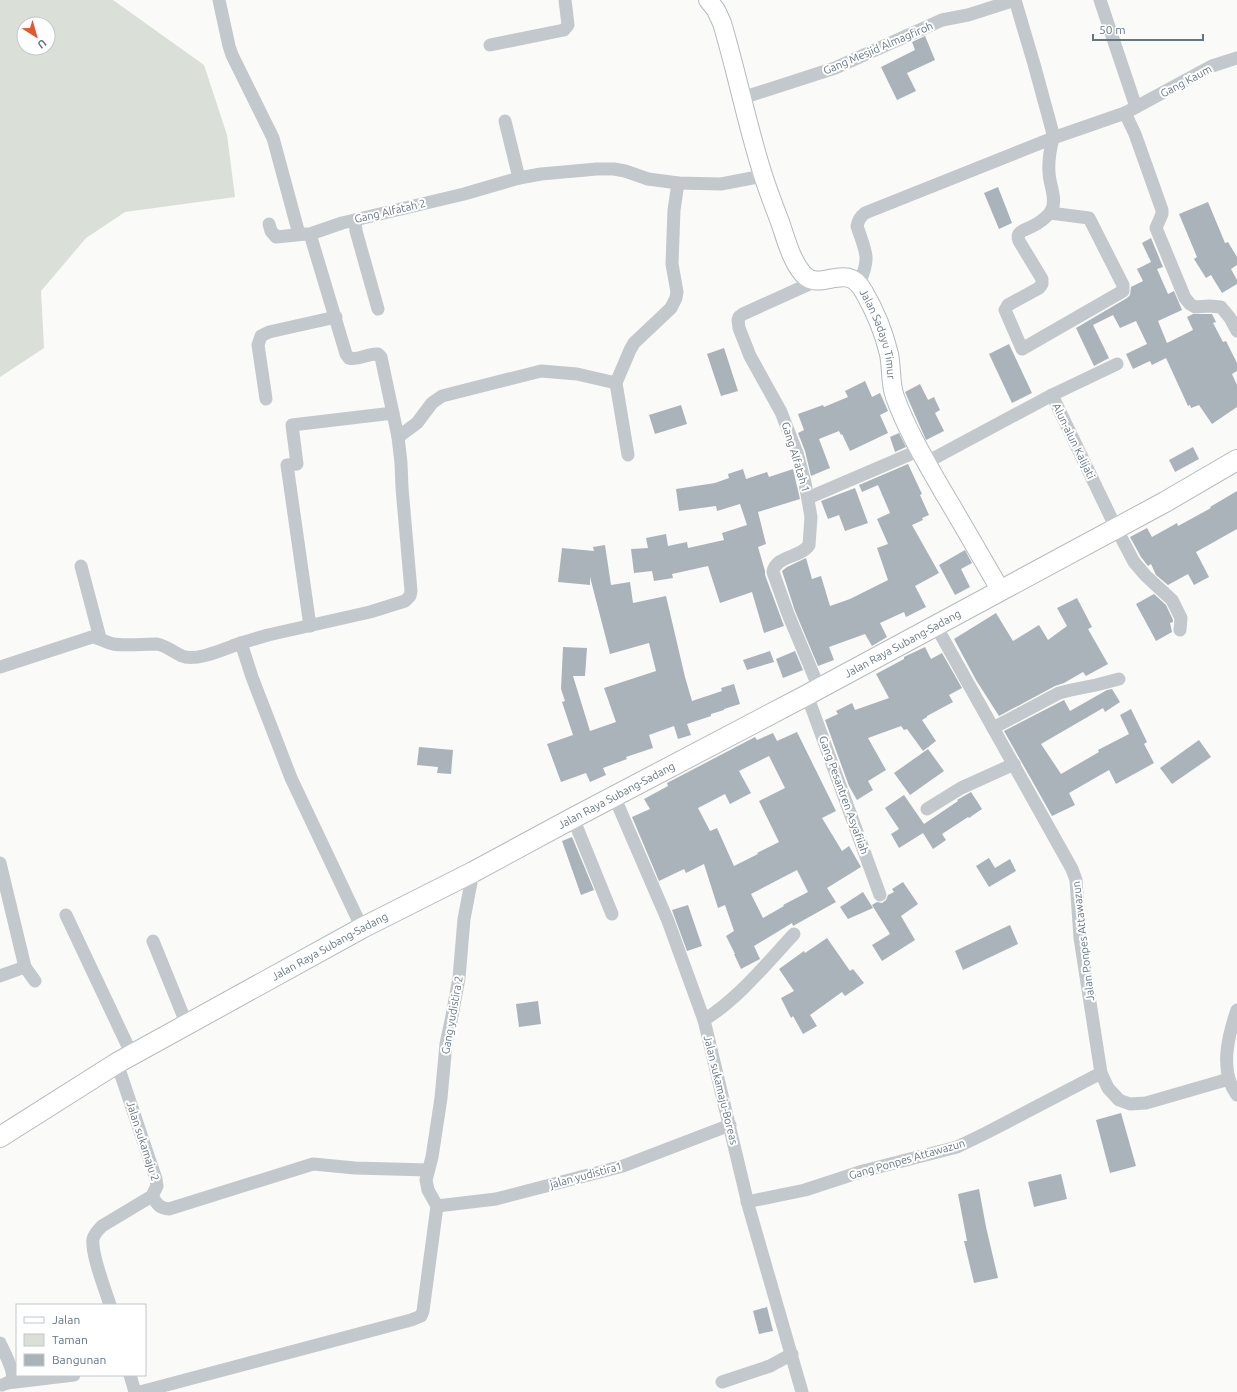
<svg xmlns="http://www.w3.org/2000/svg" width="1237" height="1392" viewBox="0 0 1237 1392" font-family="Ubuntu,sans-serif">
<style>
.green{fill:#dadfd7;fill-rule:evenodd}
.building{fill:#aab3b9;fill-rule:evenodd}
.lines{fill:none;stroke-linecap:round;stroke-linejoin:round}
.secondary-casing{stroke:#b3babf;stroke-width:20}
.primary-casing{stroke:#b5babe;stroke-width:22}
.street{stroke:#c3c8cc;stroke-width:13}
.secondary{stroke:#fff;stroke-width:18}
.primary{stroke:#fff;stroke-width:20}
.labels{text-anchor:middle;stroke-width:4;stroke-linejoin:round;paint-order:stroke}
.street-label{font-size:11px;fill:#657683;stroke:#fff}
</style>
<rect width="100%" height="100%" fill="#fafaf8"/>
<!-- green -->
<path class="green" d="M0,0H113L204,65L227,135L235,197L125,212L86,238L41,291L44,348L0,377ZM24,24H48V48H24Z"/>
<!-- building -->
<g class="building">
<polygon points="925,36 935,60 907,73 916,91 897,100 881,67 915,50 912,42"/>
<polygon points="998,187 1012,223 999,229 984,193"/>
<polygon points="1208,202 1225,243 1228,242 1237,257 1237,265 1231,269 1237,280 1237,284 1222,293 1211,275 1206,278 1194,259 1197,257 1179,214"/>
<polygon points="1151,238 1163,267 1157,269 1168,294 1174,291 1182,310 1158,321 1167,343 1193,330 1187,317 1193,314 1212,314 1216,322 1213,323 1223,342 1226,341 1237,363 1237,371 1232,374 1237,385 1237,407 1212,424 1199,405 1191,408 1190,405 1188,406 1166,358 1152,365 1150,361 1133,369 1126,354 1147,344 1136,321 1120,328 1113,315 1093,325 1109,358 1094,366 1076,328 1127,298 1130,295 1131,287 1143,281 1137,269 1151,262 1142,243"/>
<polygon points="1009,344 1032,393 1012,403 989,354"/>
<polygon points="724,348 738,391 721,396 707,354"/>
<polygon points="865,381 872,397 880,393 888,411 880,415 888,433 850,451 842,434 841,435 839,431 819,439 830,468 811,476 805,451 798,433 804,430 798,414 823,405 824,407 848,397 845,391"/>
<polygon points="920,384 928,400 934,397 940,410 935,413 944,431 926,440 905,392"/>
<polygon points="681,405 687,424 655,434 649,415"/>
<polygon points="899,433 906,447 895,452 890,437"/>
<polygon points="1193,447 1199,459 1175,472 1169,460"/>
<polygon points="908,464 922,494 920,495 929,515 922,518 923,520 912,525 939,573 915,586 926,607 906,617 904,612 880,623 887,637 872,646 865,634 829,647 834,660 818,666 795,611 782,571 787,567 806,558 812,579 821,576 830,606 850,599 888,580 877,548 888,544 877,519 890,513 878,485 862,492 859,485"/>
<polygon points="743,469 746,479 767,472 769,477 793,469 800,499 758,512 766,544 758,547 765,571 765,575 784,626 764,633 752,592 720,603 708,566 672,574 673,578 654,581 652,571 634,573 631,549 648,548 646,538 666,534 668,546 687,542 688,548 724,540 722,533 747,525 740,504 717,511 716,506 679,511 676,489 715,483 729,478 728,474"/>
<polygon points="855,488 868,523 845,531 839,515 828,519 821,501"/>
<polygon points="1237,491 1237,529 1196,552 1209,577 1194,585 1188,574 1168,585 1156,575 1151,564 1148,566 1141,557 1130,537 1147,528 1152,537 1177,523 1178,526 1211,508 1210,507"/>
<polygon points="605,545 611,585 630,582 633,603 666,596 685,677 692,701 722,691 721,688 734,684 740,704 724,709 724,710 711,714 711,716 687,724 691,735 678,739 674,726 649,735 653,748 626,757 627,759 603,768 606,775 590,782 586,773 561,782 547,744 573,735 562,702 565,701 561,689 563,647 587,648 585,676 573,676 590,731 616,722 604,688 656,671 649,643 610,654 590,577 590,585 558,582 562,548 594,551 593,547"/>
<polygon points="965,550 972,563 961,569 970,587 955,595 939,565"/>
<polygon points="1154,594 1166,605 1173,620 1173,622 1170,623 1172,632 1156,641 1136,604"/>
<polygon points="1077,598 1092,627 1088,629 1108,664 1086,676 1083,672 1064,683 1055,686 999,716 976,680 954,639 996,613 1013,641 1039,625 1048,640 1067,626 1057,608"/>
<polygon points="925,647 931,659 942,653 962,688 949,695 953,702 927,716 927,717 922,720 936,741 923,751 907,729 904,730 901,726 868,738 886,770 868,781 873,790 857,800 849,786 825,720 838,714 836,711 852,703 855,710 889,698 876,674 904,659 904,657"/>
<polygon points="770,651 774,662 747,670 743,660"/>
<polygon points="795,651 803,670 783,678 776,659"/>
<polygon points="1112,689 1120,702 1105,712 1103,708 1041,744 1061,774 1099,752 1098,750 1129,734 1120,715 1131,709 1147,742 1144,744 1154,763 1116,784 1109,770 1069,793 1075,805 1052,816 1004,731 1062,701 1064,700 1070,711 1107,690"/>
<path d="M797,732L836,811L822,818L842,851L849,846L861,867L827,888L836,902L793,926L792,923L754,946L760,959L741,969L734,954H735L726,936L734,931L725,905L718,908L704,864L686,873L684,869L659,881L632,817L650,809L644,799L668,786L667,783L755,737L757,740L773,733L777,741ZM769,756L785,788L759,801L779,842L757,853L758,854L734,866L717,828L710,831L698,808L725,794L730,804L751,793L739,771ZM797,870L808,892L783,905L784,906L763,918L751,894Z"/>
<polygon points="1199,740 1211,757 1172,784 1160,768"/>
<polygon points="419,747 453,750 451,774 437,773 438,767 417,765"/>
<polygon points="928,749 944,771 910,795 894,773"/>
<polygon points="971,792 982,809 969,818 968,817 942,834 946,840 933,849 923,833 899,848 891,834 899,829 885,808 904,795 924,824 958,801 957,800"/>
<polygon points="572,837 594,890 581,895 562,841"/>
<polygon points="989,858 995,868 1010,859 1016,871 989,887 976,866"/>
<polygon points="903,882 918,904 901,916 915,940 882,961 872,945 890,934 872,905 877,902 882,903 886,900 888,895 894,892 892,889"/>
<polygon points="863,892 873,908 848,919 840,907"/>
<polygon points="688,905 702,946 687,951 672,910"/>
<polygon points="1010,925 1018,944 963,970 955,951"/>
<polygon points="827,938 850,971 853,969 864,983 845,996 842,992 810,1015 817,1026 803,1034 793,1016 791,1018 781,998 794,991 779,969 804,951 805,953"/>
<polygon points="538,1001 541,1024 519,1027 516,1004"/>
<polygon points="1121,1113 1136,1166 1110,1173 1096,1120"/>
<polygon points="1061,1174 1067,1199 1034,1207 1028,1182"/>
<polygon points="979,1189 986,1227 998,1278 974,1283 964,1241 967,1241 958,1194"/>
<polygon points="767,1307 773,1331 759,1334 753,1311"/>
</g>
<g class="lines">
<defs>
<g id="secondary">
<path id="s1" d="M708,0L716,10L722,23C737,73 747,125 763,175C768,191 774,206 780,222C786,239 791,260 803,274C821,294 846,259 864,292C875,311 884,333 889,354C892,369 890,384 895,397C907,430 925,460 942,490C962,523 981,557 1001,591"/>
</g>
<g id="primary">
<path id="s2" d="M0,1137L117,1063L362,928L473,872L573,818L807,695L1165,502L1237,460"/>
</g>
</defs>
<!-- secondary casing -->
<use href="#secondary" class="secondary-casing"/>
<!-- primary casing -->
<use href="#primary" class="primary-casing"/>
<!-- street -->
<g class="street">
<polyline points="219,0 229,46 232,55 273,138 299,234"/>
<polyline points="1015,0 1034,64 1052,130 1053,138 1125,113 1135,134 1162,210 1162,214 1156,228 1185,298 1190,304 1195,307 1209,306 1221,307 1230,318 1237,331"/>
<polyline points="1100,0 1136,107"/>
<polyline points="490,45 564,30 568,25 565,0"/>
<polyline points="742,98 835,68 942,20 968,15 1015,0"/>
<polyline points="1125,113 1212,66 1237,58"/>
<polyline points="505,121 519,178"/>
<path d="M1050,213L1089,218L1123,285V291L1022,349L1005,310L1008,305L1039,288L1042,284V279L1019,241C1018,238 1017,235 1020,233C1022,230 1027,229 1031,227C1038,224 1049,216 1052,209C1057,198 1049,184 1049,172C1048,160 1050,150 1053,138"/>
<polyline points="355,220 356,231 378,309"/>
<polyline points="269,224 271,231 276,237 306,234"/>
<path d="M816,281L743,314L739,317L738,320L739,328L750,356L781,412L797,453L805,483L811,517L809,545C801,558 776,555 773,572L788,614L819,688"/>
<path d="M859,284C871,256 866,254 857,226C858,220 860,217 865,213L1053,138"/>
<polyline points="1052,395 1117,364"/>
<polyline points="266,399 258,345 261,336 269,332 336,317"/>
<polyline points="398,437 417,423 432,403 442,396 541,371 577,374 616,383"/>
<polyline points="628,455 616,383 630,350 634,343 671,308 676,298 677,292 672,264 674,210 678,183"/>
<polyline points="927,462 1052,395 1116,528 1134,562 1146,576 1172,600 1181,618 1180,630"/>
<polyline points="808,498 920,450"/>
<polyline points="81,566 100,638"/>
<polyline points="310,626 287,465 297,464 292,425 393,413"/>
<polyline points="936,626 1072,869 1076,880 1080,938 1101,1073 1108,1088 1119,1100 1130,1104 1146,1103 1229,1079"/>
<path d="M0,667L92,637C100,638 105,642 113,644C126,646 143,644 157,644C167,646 173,652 182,656C197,662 226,648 241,643"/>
<polyline points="807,695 880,895"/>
<polyline points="993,728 1059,693 1071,690 1096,685 1119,679"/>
<polyline points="614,796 668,921 704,1020 749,1208 802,1392"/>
<polyline points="927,809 961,788 1014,764"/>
<polyline points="573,818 612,914"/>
<polyline points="0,863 25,967"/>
<polyline points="66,915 132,1055"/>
<path d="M362,928L291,778L252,677L241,643L268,635L370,612L405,601L410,596L411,591L402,488L401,463L398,437L381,357L378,354C368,353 358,361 349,358L346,354L310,234L342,223L464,194L519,178L541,174L597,169H614L625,171L648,179L678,183L721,184L763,176"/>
<polyline points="153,941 187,1025"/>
<polyline points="0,976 25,967 35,981"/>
<path d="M1237,1010C1228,1036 1219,1071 1237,1095"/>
<path d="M704,1020C739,998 766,964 794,934"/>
<path d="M152,1196C157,1204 159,1208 169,1209L313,1164L355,1168L428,1170"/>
<polyline points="747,1202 805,1190 863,1171 957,1147 986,1133 1101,1073"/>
<polyline points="437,1206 496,1199 623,1166 730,1125"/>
<path d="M110,1305C105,1289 91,1254 93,1239C94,1234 98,1230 102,1226L152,1196L157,1186L156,1179L117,1063"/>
<path d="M0,1343C3,1350 16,1373 11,1380C9,1383 5,1384 2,1385"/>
<polyline points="130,1375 135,1392"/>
<polyline points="722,1382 770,1366 792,1354"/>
<polyline points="7,1383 74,1375"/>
<polyline points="140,1392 411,1320 421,1316 423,1311 437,1206 428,1190 426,1180 432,1157 441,1098 446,1044 451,1021 459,978 464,919 473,872"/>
</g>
<!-- secondary -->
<use href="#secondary" class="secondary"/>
<!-- primary -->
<use href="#primary" class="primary"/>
</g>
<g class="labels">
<!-- street labels -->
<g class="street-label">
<text transform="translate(878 48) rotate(-23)" y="4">Gang Mesjid Almagfiroh</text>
<text transform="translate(1186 81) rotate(-28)" y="4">Gang Kaum</text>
<text transform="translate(390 211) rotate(-13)" y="4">Gang Alfatah 2</text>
<text dy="4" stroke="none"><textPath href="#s1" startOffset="406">Jalan Sadayu Timur</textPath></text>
<text transform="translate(1074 441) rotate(64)" y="4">Alun-alun Kalijati</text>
<text transform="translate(796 457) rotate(73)" y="4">Gang Alfatah 1</text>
<text dy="4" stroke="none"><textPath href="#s2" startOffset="1029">Jalan Raya Subang-Sadang</textPath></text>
<text dy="4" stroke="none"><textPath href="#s2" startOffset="705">Jalan Raya Subang-Sadang</textPath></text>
<text transform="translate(844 795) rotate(70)" y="4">Gang Pesantren Asyafiiah</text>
<text transform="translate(1083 941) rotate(-97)" y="4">Jalan Ponpes Attawazun</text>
<text dy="4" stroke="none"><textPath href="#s2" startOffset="381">Jalan Raya Subang-Sadang</textPath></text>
<text transform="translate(452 1015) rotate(-80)" y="4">Gang yudistira 2</text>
<text transform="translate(721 1090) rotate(76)" y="4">Jalan sukamaju-Boreas</text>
<text transform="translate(143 1141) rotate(72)" y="4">Jalan sukamaju 2</text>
<text transform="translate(907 1159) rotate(-16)" y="4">Gang Ponpes Attawazun</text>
<text transform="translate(586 1175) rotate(-15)" y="4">jalan yudistira1</text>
</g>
</g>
<!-- legend -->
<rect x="16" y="1304" width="130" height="72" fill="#ffffff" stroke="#c1c8cd"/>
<rect x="24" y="1317" width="20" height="6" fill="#ffffff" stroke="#c1c8cd"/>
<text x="52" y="1324" font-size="12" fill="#657683">Jalan</text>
<rect x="24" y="1334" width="20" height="12" fill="#dadfd7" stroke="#c1c8cd"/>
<text x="52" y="1344" font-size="12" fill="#657683">Taman</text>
<rect x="24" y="1354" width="20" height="12" fill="#aab3b9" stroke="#c1c8cd"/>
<text x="52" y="1364" font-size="12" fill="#657683">Bangunan</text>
<!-- north arrow -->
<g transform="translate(36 36) rotate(143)"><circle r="19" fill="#ffffff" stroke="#c1c8cd"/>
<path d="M0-3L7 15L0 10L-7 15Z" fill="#e4572e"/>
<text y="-6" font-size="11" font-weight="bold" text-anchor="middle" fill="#657683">U</text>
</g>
<!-- scale -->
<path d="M1093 34v6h110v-6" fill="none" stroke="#657683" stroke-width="2"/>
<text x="1099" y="34" font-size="12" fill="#657683" stroke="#ffffff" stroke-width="3" paint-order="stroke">50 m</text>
</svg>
